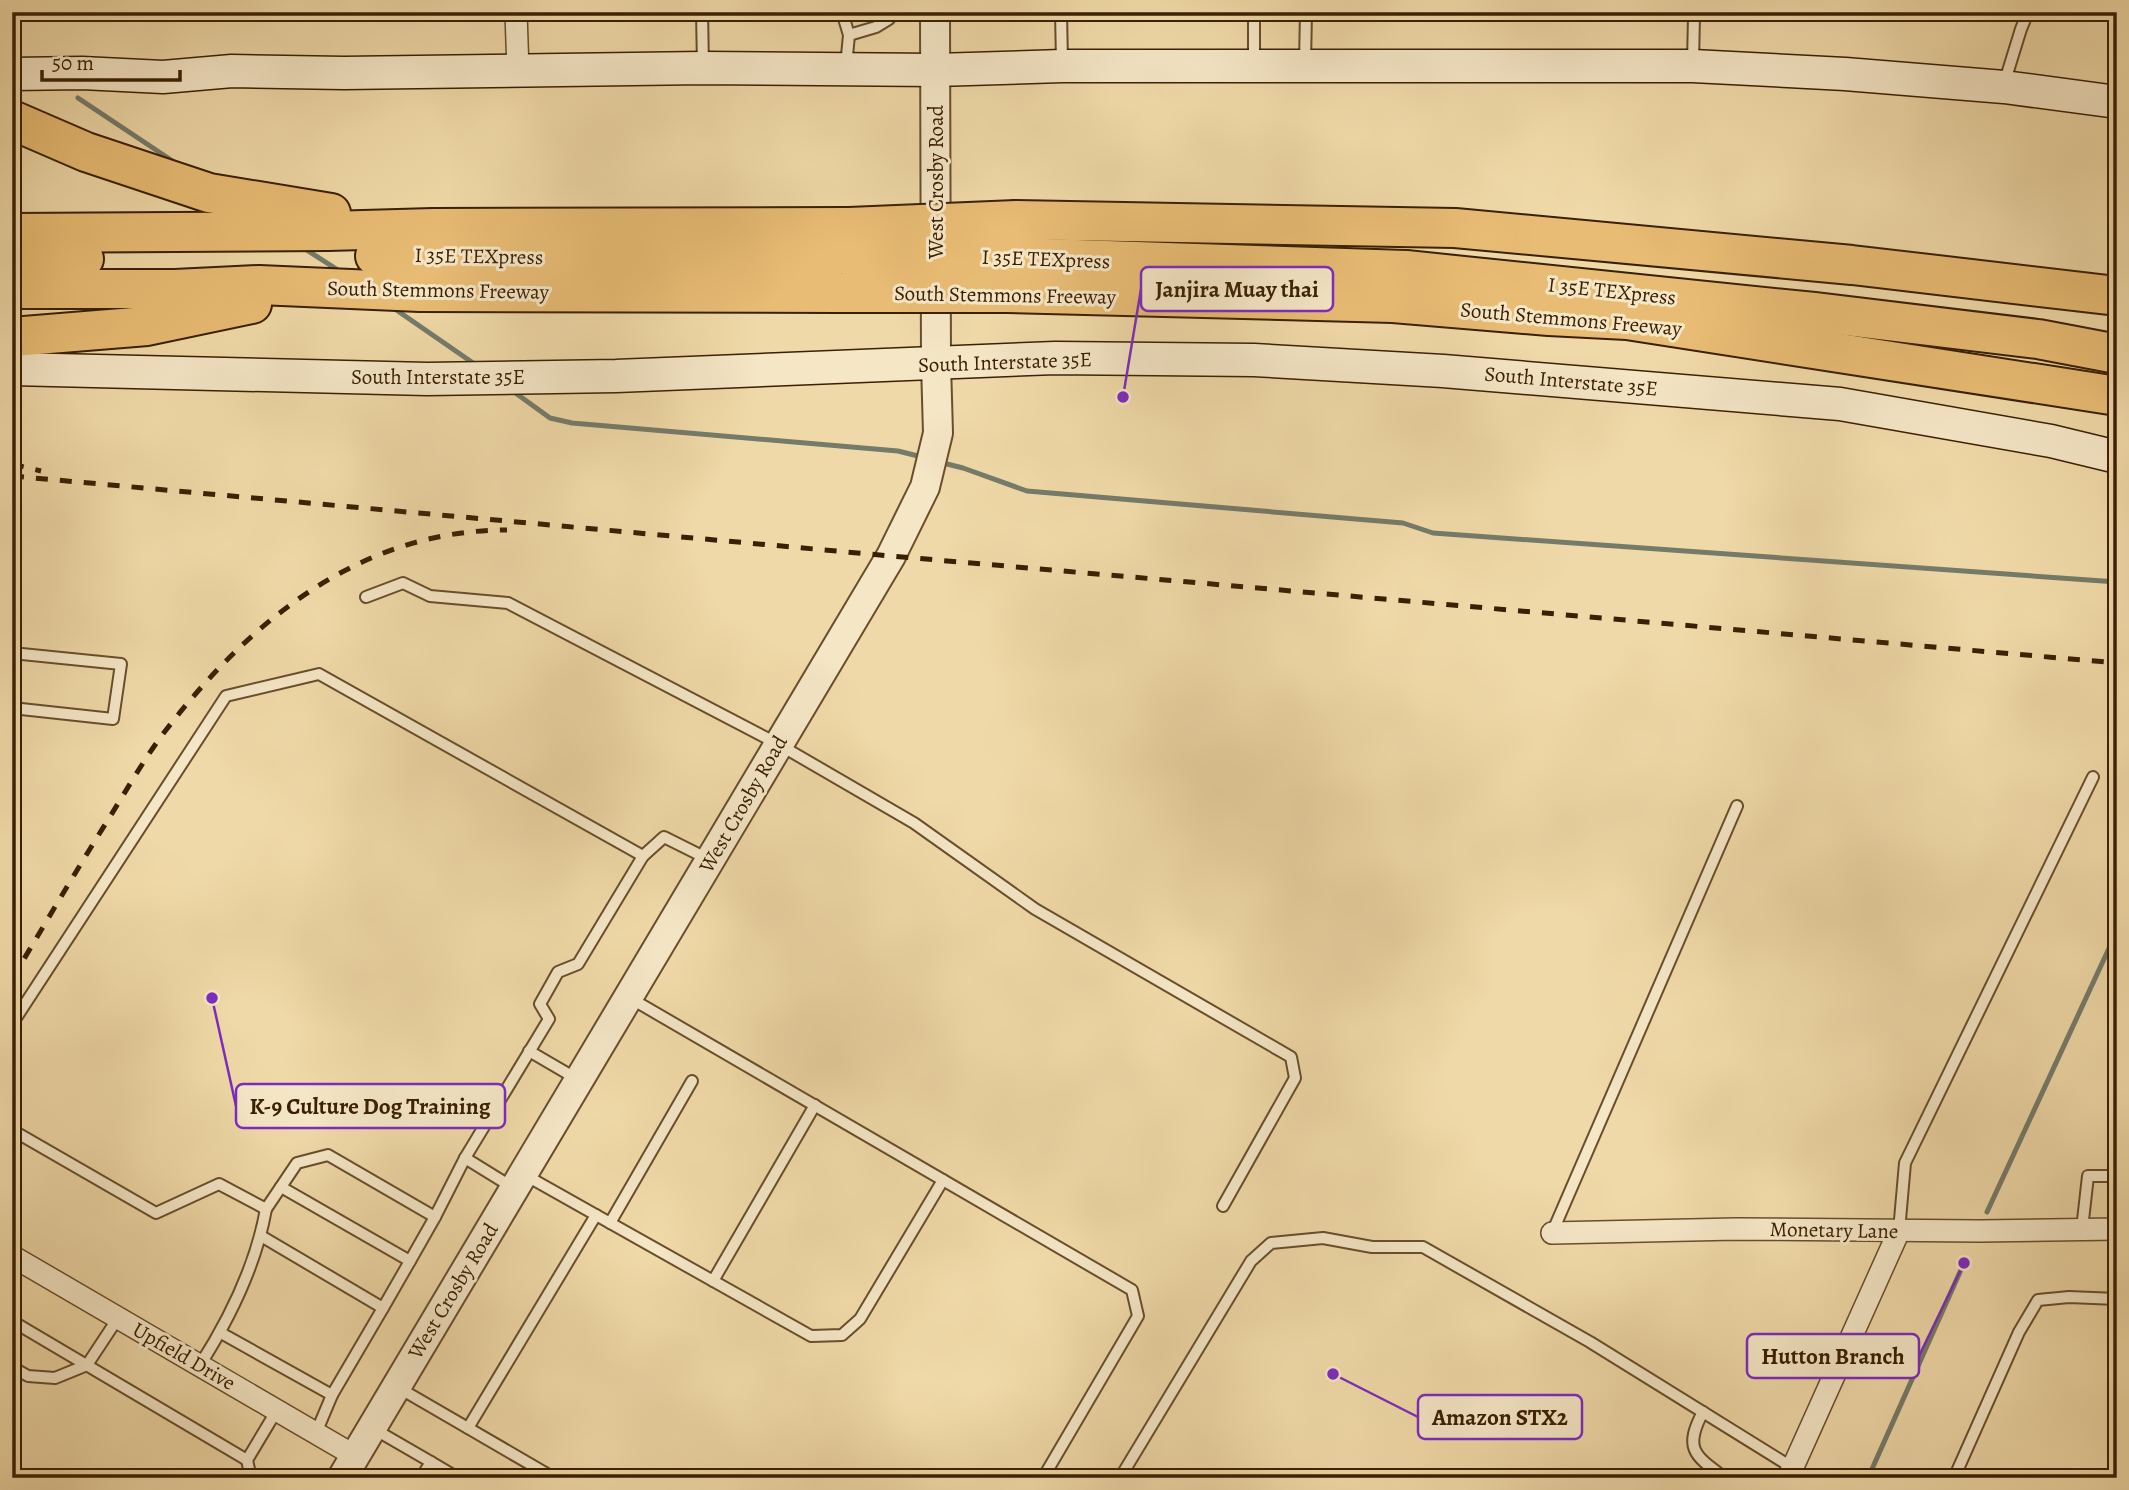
<svg xmlns="http://www.w3.org/2000/svg" width="2129" height="1490" viewBox="0 0 2129 1490" font-family="Alegreya,serif">
<style>
.lines{fill:none;stroke-linecap:round;stroke-linejoin:round}
.stream{stroke:#757b6b;stroke-width:5}
.service-casing{stroke:#684e2c;stroke-width:14}
.minor-casing{stroke:#684e2c;stroke-width:24}
.tertiary-casing{stroke:#684e2c;stroke-width:32}
.secondary-casing{stroke:#3a2003;stroke-width:35}
.motorway-casing{stroke:#3a2003;stroke-width:42}
.service{stroke:#f5e6c6;stroke-width:10}
.minor{stroke:#f5e6c6;stroke-width:21}
.tertiary{stroke:#f5e6c6;stroke-width:28}
.secondary{stroke:#f5e6c6;stroke-width:32}
.motorway{stroke:#e8bc74;stroke-width:38}
.rail{stroke:#3a2003;stroke-width:5;stroke-dasharray:12 12;stroke-linecap:butt}
.motorway-bridge-casing{stroke:#3a2003;stroke-width:42;stroke-linecap:butt}
.motorway-bridge{stroke:#e8bc74;stroke-width:38}
.labels{text-anchor:middle;stroke-width:6;stroke-linejoin:round;paint-order:stroke}
.street-label{font-size:21px;fill:#3a2003;stroke:#f5e6c6}
.leader{fill:none;stroke:#7b2cbf;stroke-width:2.5}
.callout-dot{fill:#7b2cbf;stroke:#f5e6c6;stroke-width:2.5}
.callout{fill:#f5e6c6;stroke:#7b2cbf;stroke-width:2.5}
.callout-label{font-size:23px;text-anchor:middle;font-weight:bold;fill:#3a2003}
</style>
<rect width="100%" height="100%" fill="#f0d9a8"/>
<filter id="stains"><feTurbulence type="fractalNoise" baseFrequency=".00286" numOctaves="4"/><feColorMatrix values="0 0 0 0 .2 0 0 0 0 .09 0 0 0 0 .02 0 0 0 .5 -.17"/></filter>
<radialGradient id="worn" r=".72"><stop offset=".6" stop-color="#630" stop-opacity="0"/><stop offset="1" stop-color="#630" stop-opacity=".3"/></radialGradient>
<g class="lines">
<!-- stream -->
<g class="stream">
<polyline points="78,98 177,164"/>
<polyline points="302,247 341,272"/>
<polyline points="392,307 476,365"/>
<polyline points="510,389 550,418 572,423 898,451 922,457"/>
<polyline points="939,462 963,468 1027,491 1403,523 1433,533 2117,582"/>
<polyline points="1987,1212 2117,931"/>
<polyline points="1868,1478 1964,1263"/>
</g>
<defs>
<g id="service">
<polyline points="702,12 703,66"/>
<polyline points="842,12 849,35 846,66"/>
<polyline points="1061,12 1062,63"/>
<polyline points="1254,12 1254,63"/>
<polyline points="849,35 876,27 889,19 889,12"/>
<polyline points="1305,63 1306,12"/>
<polyline points="1693,63 1694,15"/>
<polyline points="2004,84 2021,29 2028,12"/>
<polyline points="366,597 403,583 430,596 508,603 778,744 914,823 1035,909 1291,1057 1295,1078 1223,1206"/>
<polyline points="12,653 121,664 113,719 12,708"/>
<polyline points="630,998 1132,1290 1138,1316 1043,1478"/>
<polyline points="12,1024 226,696 319,674 643,856"/>
<polyline points="529,1051 577,1079"/>
<polyline points="12,1130 156,1213 219,1184 266,1209 297,1163 328,1155 435,1217 465,1158 549,1019 540,1004 558,972 578,964 643,856 664,837 708,859"/>
<polyline points="465,1158 512,1187"/>
<polyline points="596,1215 811,1336 842,1335 860,1319 943,1180"/>
<polyline points="610,1223 692,1081"/>
<polyline points="2082,1229 2088,1176 2117,1176"/>
<polyline points="1899,1231 1905,1163 2093,777"/>
<polyline points="1552,1233 1737,806"/>
<polyline points="261,1236 383,1308 410,1261 281,1187"/>
<polyline points="410,1261 435,1217"/>
<polyline points="713,1281 815,1105"/>
<polyline points="12,1321 247,1460"/>
<polyline points="221,1333 332,1395 316,1433"/>
<path d="M200,1365C230,1318 256,1265 266,1209"/>
<polyline points="12,1367 28,1376 55,1378 87,1365 118,1318"/>
<polyline points="399,1388 554,1478"/>
<polyline points="332,1395 383,1308"/>
<path d="M1703,1412C1683,1449 1695,1456 1725,1478"/>
<polyline points="468,1428 596,1215 525,1175"/>
<polyline points="374,1429 431,1462 421,1478"/>
<polyline points="431,1462 458,1478"/>
<polyline points="251,1478 247,1460 277,1410"/>
<polyline points="1120,1478 1251,1261 1271,1243 1323,1238 1372,1247 1423,1247 1590,1342 1793,1468"/>
<polyline points="1954,1478 2019,1332 2038,1300 2069,1297 2117,1299"/>
</g>
<g id="minor">
<polyline points="516,12 518,72"/>
<polyline points="1552,1233 1736,1229 1980,1231 2117,1229"/>
<polyline points="12,1256 355,1456"/>
<polyline points="1788,1478 1899,1231"/>
</g>
<polyline id="tertiary" points="342,1478 891,556 925,487 938,433 936,364 935,12"/>
<g id="secondary">
<polyline points="12,74 82,73 163,77 232,71 344,73 703,68 936,70 1062,66 1693,66 1845,74 2004,87 2117,102"/>
<polyline points="12,369 427,379 616,376 1055,358 1254,360 1443,371 1840,404 2051,441 2117,457"/>
</g>
<g id="motorway">
<polyline points="12,120 86,152 209,193 331,213"/>
<polyline points="1016,220 1455,228 1852,265 2117,296"/>
<polyline points="12,233 328,231 433,228 849,227"/>
<polyline points="375,256 658,258 844,255"/>
<polyline points="1013,257 1406,270 1814,312 2038,339 2117,354"/>
<polyline points="12,260 84,259"/>
<polyline points="12,289 175,289 259,285 420,292 841,293"/>
<polyline points="1007,293 1393,303 1549,316 1627,320 2117,396"/>
<polyline points="12,337 147,326 252,304"/>
</g>
</defs>
<!-- service casing -->
<use href="#service" class="service-casing"/>
<!-- minor casing -->
<use href="#minor" class="minor-casing"/>
<!-- tertiary casing -->
<use href="#tertiary" class="tertiary-casing"/>
<!-- secondary casing -->
<use href="#secondary" class="secondary-casing"/>
<!-- motorway casing -->
<use href="#motorway" class="motorway-casing"/>
<!-- service -->
<use href="#service" class="service"/>
<!-- minor -->
<use href="#minor" class="minor"/>
<!-- tertiary -->
<use href="#tertiary" class="tertiary"/>
<!-- secondary -->
<use href="#secondary" class="secondary"/>
<!-- motorway -->
<use href="#motorway" class="motorway"/>
<!-- rail -->
<g class="rail">
<polyline points="12,464 41,471"/>
<polyline points="12,476 891,556 2117,663"/>
<path d="M12,979C45,924 77,869 111,815C129,786 146,756 166,730C251,620 361,530 507,530"/>
</g>
<defs>
<g id="motorway-bridge">
<polyline points="849,227 1016,220"/>
<polyline points="844,255 1013,257"/>
<polyline points="841,293 1007,293"/>
</g>
</defs>
<!-- motorway-bridge casing -->
<use href="#motorway-bridge" class="motorway-bridge-casing"/>
<!-- motorway-bridge -->
<use href="#motorway-bridge" class="motorway-bridge"/>
</g>
<g class="labels">
<!-- street labels -->
<g class="street-label">
<text transform="translate(936 182) rotate(-90)" y="7">West Crosby Road</text>
<text transform="translate(479 256) rotate(1)" y="7">I 35E TEXpress</text>
<text transform="translate(1046 259) rotate(2)" y="7">I 35E TEXpress</text>
<text transform="translate(438 290) rotate(1)" y="7">South Stemmons Freeway</text>
<text transform="translate(1612 291) rotate(6)" y="7">I 35E TEXpress</text>
<text transform="translate(1005 295) rotate(1)" y="7">South Stemmons Freeway</text>
<text transform="translate(1571 319) rotate(5)" y="7">South Stemmons Freeway</text>
<text transform="translate(1005 362) rotate(-2)" y="7">South Interstate 35E</text>
<text x="438" y="384">South Interstate 35E</text>
<text transform="translate(1571 381) rotate(5)" y="7">South Interstate 35E</text>
<text transform="translate(743 804) rotate(-60)" y="7">West Crosby Road</text>
<text transform="translate(1834 1230) rotate(1)" y="7">Monetary Lane</text>
<text transform="translate(453 1291) rotate(-59)" y="7">West Crosby Road</text>
<text transform="translate(184 1356) rotate(30)" y="7">Upfield Drive</text>
</g>
</g>
<!-- callouts -->
<path class="leader" d="M1123 397L1141 289M212 998L236 1106M1964 1263L1919 1356M1333 1374L1418 1417"/>
<g class="callout-dot">
<circle cx="1123" cy="397" r="7"/>
<circle cx="212" cy="998" r="7"/>
<circle cx="1964" cy="1263" r="7"/>
<circle cx="1333" cy="1374" r="7"/>
</g>
<g class="callout">
<rect x="1141" y="267" width="192" height="44" rx="7"/>
<rect x="236" y="1084" width="269" height="44" rx="7"/>
<rect x="1747" y="1334" width="172" height="44" rx="7"/>
<rect x="1418" y="1395" width="164" height="44" rx="7"/>
</g>
<g class="callout-label">
<text x="1237" y="297">Janjira Muay thai</text>
<text x="370" y="1114">K-9 Culture Dog Training</text>
<text x="1833" y="1364">Hutton Branch</text>
<text x="1500" y="1425">Amazon STX2</text>
</g>
<!-- margin -->
<rect width="2129" height="1490" fill="none" stroke="#f0d9a8" stroke-width="42"/>
<rect x="14" y="14" width="2101" height="1462" fill="none" stroke="#3a2003" stroke-width="3.5"/>
<rect x="21" y="21" width="2087" height="1448" fill="none" stroke="#3a2003" stroke-width="2"/>
<!-- scale -->
<path d="M42 70v10h138v-10" fill="none" stroke="#3a2003" stroke-width="3.5"/>
<text x="52" y="70" font-size="21" fill="#3a2003" stroke="#f5e6c6" stroke-width="5" paint-order="stroke">50 m</text>
<rect width="100%" height="100%" filter="url(#stains)"/>
<rect width="100%" height="100%" fill="url(#worn)"/>
</svg>
